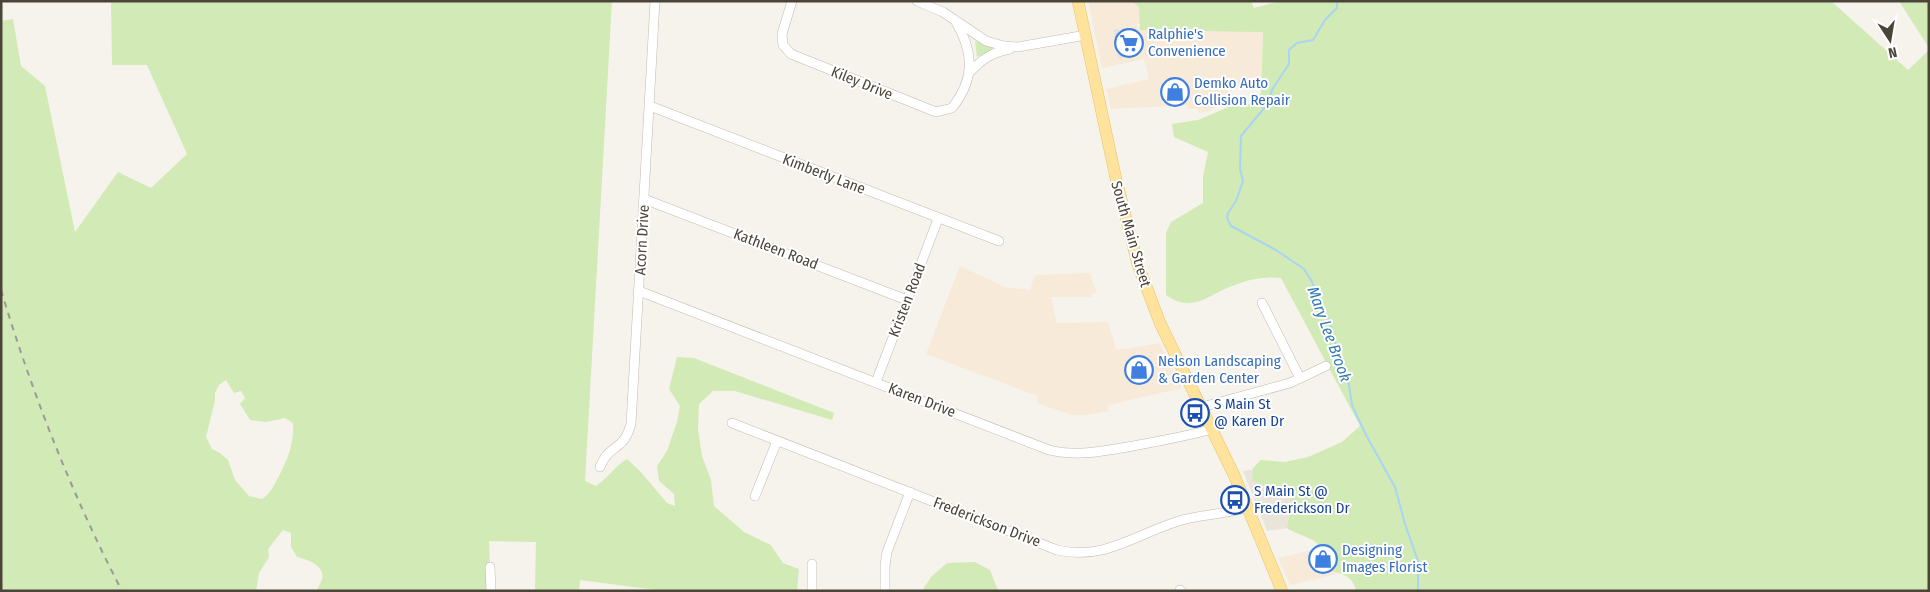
<svg xmlns="http://www.w3.org/2000/svg" width="1930" height="592" viewBox="0 0 1930 592" font-family="'Fira Sans Condensed',sans-serif">
<style>
.residential{fill:#eae5da}
.commercial{fill:#f7ead8}
.green{fill:#d2eab5;fill-rule:evenodd}
.parking{fill:#e5e3e0}
.lines{fill:none;stroke-linecap:round;stroke-linejoin:round}
.stream{stroke:#a9d4f2;stroke-width:2}
.minor-casing{stroke:#c2bbae;stroke-width:10}
.major-casing{stroke:#e6c16a;stroke-width:12}
.minor{stroke:#fff;stroke-width:9}
.major{stroke:#ffe39c;stroke-width:11}
.rail{stroke:#9a9a9a;stroke-width:2;stroke-dasharray:6 6;stroke-linecap:butt}
.labels{text-anchor:middle;stroke-width:4;stroke-linejoin:round;paint-order:stroke}
.shop-label{font-size:15px;fill:#366cbe;stroke:#fff;text-anchor:start}
.street-label{font-size:15px;fill:#4b4439;stroke:#fff}
.transit-label{font-size:15px;fill:#164399;stroke:#fff;text-anchor:start}
.water-label{font-size:16px;font-style:italic;fill:#2e7ab2;stroke:#fff}
</style>
<rect width="100%" height="100%" fill="#f6f3ec"/>
<!-- residential -->
<polygon class="residential" points="1280,466 1305,526 1267,531 1243,471"/>
<!-- commercial -->
<g class="commercial">
<polygon points="1088,1 1145,1 1151,23 1137,24 1137,27 1263,29 1261,82 1228,91 1229,93 1220,96 1222,105 1213,108 1210,111 1200,113 1197,109 1188,109 1187,105 1111,109 1106,89 1149,79 1144,59 1102,68"/>
<polygon points="960,266 1005,287 1030,290 1035,275 1090,273 1097,293 1091,293 1092,297 1051,297 1057,323 1108,322 1116,349 1126,349 1160,343 1182,388 1108,405 1109,411 1085,415 1071,415 1037,403 1037,396 926,354"/>
<polygon points="1383,534 1391,562 1290,585 1278,558"/>
</g>
<!-- green -->
<g class="green">
<path d="M111,1H612L585,481L596,486C608,478 615,466 627,459L640,471L667,503L675,506L674,494L659,481L657,466L667,451L677,422L680,406L669,389L677,357L694,358L834,413L832,420L735,391H713L699,404L698,429L702,456L711,480L714,506L744,532L771,545L783,563L799,569L797,591H664L580,580L579,591H535L536,542L489,541L491,591H317C318,587 321,583 322,579C325,565 308,560 297,557L291,547V533L283,530L268,549L269,557L259,573L256,591H1V21L13,19L21,66L45,86L75,232L118,172L151,188L187,154L147,65H112ZM226,380L234,393L241,391L245,398L240,404L250,420L266,422L285,418L293,423C294,444 288,459 278,478C273,487 271,493 262,499L249,496L235,480L228,460L220,453L212,449L206,437L215,401V393L219,385Z"/>
<path d="M1132,1H1251L1254,8L1280,1H1831L1908,70L1929,50V591H1356C1353,573 1335,572 1320,568C1332,539 1304,539 1287,528L1292,504L1287,493L1276,486L1263,485L1252,480L1253,468L1261,460L1285,462L1308,457L1342,442L1360,426L1281,278C1266,276 1249,279 1235,285C1209,293 1194,315 1166,295V233L1171,222L1203,203V176L1208,152L1174,137L1172,124L1198,120L1233,105L1244,107L1254,101L1261,93L1263,32L1140,30L1139,7Z"/>
<polygon points="1899,1 1929,1 1929,48"/>
<polygon points="975,41 993,47 993,49 977,57"/>
<polygon points="975,562 990,570 998,591 922,591 931,577 947,563"/>
</g>
<!-- parking -->
<polygon class="parking" points="1119,29 1125,57 1119,58 1113,30"/>
<g class="lines">
<!-- stream -->
<polyline class="stream" points="1337,1 1337,8 1325,20 1313,40 1297,43 1289,50 1289,64 1273,88 1266,106 1241,136 1240,169 1243,181 1236,201 1228,213 1227,218 1231,226 1276,250 1304,269 1311,280 1330,324 1339,356 1348,378 1352,405 1366,435 1395,487 1405,524 1418,561 1418,591"/>
<defs>
<g id="minor">
<path d="M792,1L782,34L783,45L791,54L936,112L952,108C975,79 974,53 956,22"/>
<polyline points="917,1 943,12 986,41 1004,46 1018,47 1086,35"/>
<path d="M969,73C981,60 992,52 1010,49"/>
<polyline points="650,106 999,241"/>
<polyline points="644,199 907,300"/>
<path d="M639,291L1049,450C1078,457 1104,451 1133,446C1160,441 1187,436 1213,429"/>
<polyline points="1262,303 1300,378"/>
<polyline points="876,382 938,219"/>
<polyline points="1202,407 1290,383 1326,366"/>
<path d="M732,423L1057,550C1104,561 1136,534 1179,521C1201,514 1225,515 1247,507"/>
<path d="M600,467C607,451 610,453 621,443C627,438 629,430 631,424L655,1"/>
<polyline points="755,496 777,441"/>
<polyline points="812,564 812,591"/>
<polyline points="490,567 491,591"/>
<polyline points="1180,590 1181,591"/>
<polyline points="885,591 885,566 887,552 910,492"/>
</g>
<polyline id="major" points="1078,1 1116,179 1138,265 1160,323 1234,475 1282,591"/>
</defs>
<!-- minor casing -->
<use href="#minor" class="minor-casing"/>
<!-- major casing -->
<use href="#major" class="major-casing"/>
<!-- minor -->
<use href="#minor" class="minor"/>
<!-- major -->
<use href="#major" class="major"/>
<!-- rail -->
<path class="rail" d="M1,290C32,393 72,495 122,591"/>
</g>
<!-- icons -->
<defs>
<symbol id="supermarket-ring" viewBox="-11 -11 22 22"><circle r="9.5" fill="#fff" stroke="#3f7fe0" stroke-width="1.5"/><path d="M-6-5.5h2.5l.6 2H6L4.5 2H-2.5L-4.4-4H-6ZM-1.5 3.2a1.3 1.3 0 1 0 .1 0ZM3 3.2a1.3 1.3 0 1 0 .1 0Z" fill="#3f7fe0"/></symbol>
<symbol id="shop-ring" viewBox="-11 -11 22 22"><circle r="9.5" fill="#fff" stroke="#3f7fe0" stroke-width="1.5"/><path d="M-5-2.5h2.3a2.7 3.5 0 0 1 5.4 0H5L5.5 6h-11ZM-1.5-2.5h3a1.5 2.3 0 0 0-3 0Z" fill="#3f7fe0"/></symbol>
<symbol id="bus-ring" viewBox="-11 -11 22 22"><circle r="9.5" fill="#fff" stroke="#1a4fb4" stroke-width="1.5"/><path d="M-5-6H5V4H4V6H2V4H-2V6H-4V4H-5ZM-3.5-4V0h7V-4ZM-3.5 1.2v1.5H-2V1.2ZM2 1.2v1.5H3.5V1.2Z" fill="#1a4fb4"/></symbol>
</defs>
<g fill-rule="evenodd">
<use href="#supermarket-ring" x="1113" y="27" width="32" height="32"/>
<use href="#shop-ring" x="1159" y="76" width="32" height="32"/>
<use href="#shop-ring" x="1123" y="354" width="32" height="32"/>
<use href="#bus-ring" x="1179" y="397" width="32" height="32"/>
<use href="#bus-ring" x="1219" y="484" width="32" height="32"/>
<use href="#shop-ring" x="1307" y="543" width="32" height="32"/>
</g>
<g class="labels">
<!-- shop labels -->
<g class="shop-label">
<text x="1148" y="39">Ralphie's<tspan x="1148" dy="17">Convenience</tspan></text>
<text x="1194" y="88">Demko Auto<tspan x="1194" dy="17">Collision Repair</tspan></text>
<text x="1158" y="366">Nelson Landscaping<tspan x="1158" dy="17">&amp; Garden Center</tspan></text>
<text x="1342" y="555">Designing<tspan x="1342" dy="17">Images Florist</tspan></text>
</g>
<!-- street labels -->
<g class="street-label">
<text transform="translate(862 83) rotate(22)" y="5">Kiley Drive</text>
<text transform="translate(824 174) rotate(21)" y="5">Kimberly Lane</text>
<text transform="translate(1131 234) rotate(74)" y="5">South Main Street</text>
<text transform="translate(642 240) rotate(-87)" y="5">Acorn Drive</text>
<text transform="translate(776 249) rotate(21)" y="5">Kathleen Road</text>
<text transform="translate(907 300) rotate(-69)" y="5">Kristen Road</text>
<text transform="translate(922 400) rotate(21)" y="5">Karen Drive</text>
<text transform="translate(987 522) rotate(21)" y="5">Frederickson Drive</text>
</g>
<!-- transit labels -->
<g class="transit-label">
<text x="1214" y="409">S Main St<tspan x="1214" dy="17">@ Karen Dr</tspan></text>
<text x="1254" y="496">S Main St @<tspan x="1254" dy="17">Frederickson Dr</tspan></text>
</g>
<!-- water labels -->
<g class="water-label">
<text transform="translate(1330 334) rotate(70)" y="6">Mary Lee Brook</text>
</g>
</g>
<!-- border -->
<rect width="1930" height="592" fill="none" stroke="#4b4439" stroke-width="5"/>
<!-- north arrow -->
<g transform="translate(1890 40) rotate(168)" stroke="#ffffff" stroke-width="4" paint-order="stroke">
<path d="M0-4L9 19L0 12L-9 19Z" fill="#4b4439"/>
<text y="-8" font-size="14" font-weight="bold" text-anchor="middle" fill="#4b4439">N</text>
</g>
</svg>
